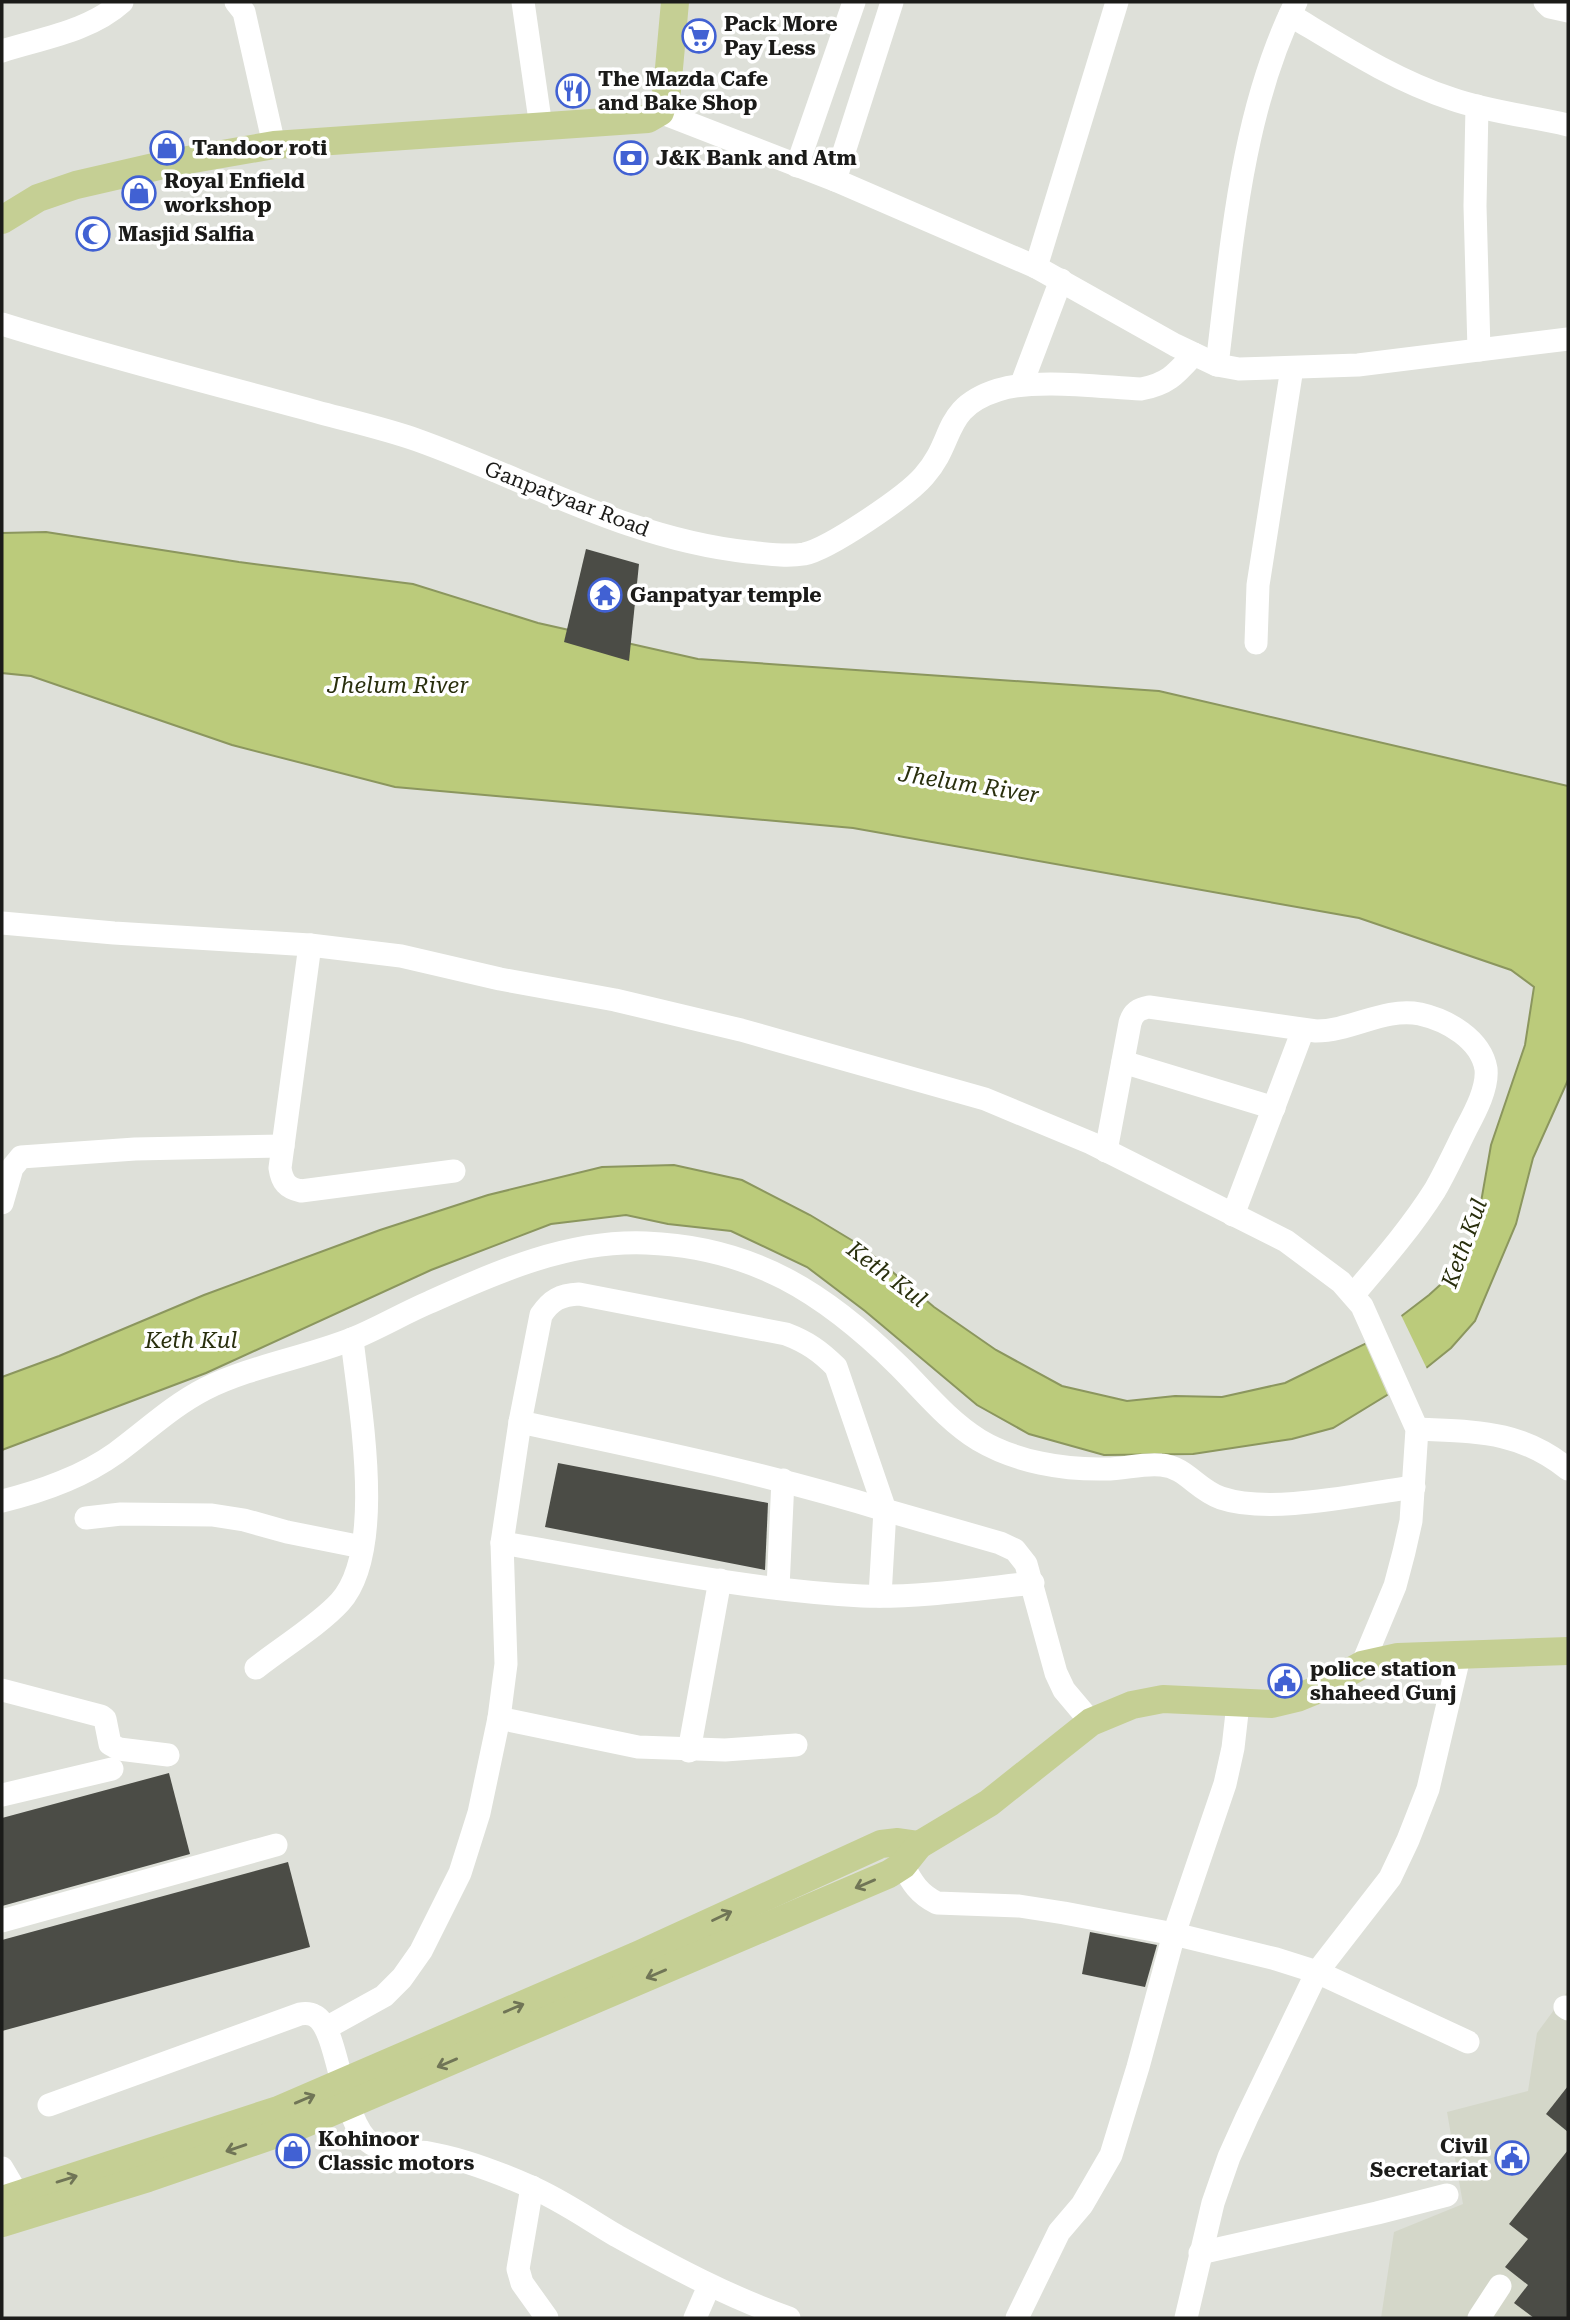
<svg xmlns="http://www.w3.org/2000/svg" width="1570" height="2320" viewBox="0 0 1570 2320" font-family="'Roboto Serif',serif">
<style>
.built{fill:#d4d7c9}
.water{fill:#bbcb7b;stroke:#8b965e;stroke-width:2}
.pier{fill:#dee0d9}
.building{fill:#4b4c46}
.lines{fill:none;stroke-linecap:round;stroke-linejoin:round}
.minor{stroke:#fff;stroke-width:23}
.major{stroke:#c5cf94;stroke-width:28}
.oneway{stroke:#707556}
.labels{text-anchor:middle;stroke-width:7;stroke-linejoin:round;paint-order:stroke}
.poi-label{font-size:21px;font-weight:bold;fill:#1b1b19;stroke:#fff;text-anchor:start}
.street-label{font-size:21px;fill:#1b1b19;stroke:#fff}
.water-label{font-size:23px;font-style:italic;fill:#292f0d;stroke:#fff}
</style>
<rect width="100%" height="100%" fill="#dee0d9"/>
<!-- built -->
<polygon class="built" points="1568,1991 1568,2318 1381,2318 1394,2232 1463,2204 1447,2112 1528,2091 1537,2033"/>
<!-- water -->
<polygon class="water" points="46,532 239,562 413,584 538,623 698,659 1159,691 1568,786 1568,1080 1533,1158 1516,1224 1475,1321 1451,1348 1410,1381 1333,1428 1292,1439 1193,1454 1104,1455 1029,1434 977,1405 865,1311 807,1267 731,1231 668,1224 626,1215 551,1224 431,1270 206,1373 2,1450 2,1377 59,1356 204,1295 380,1230 488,1195 602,1167 674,1165 742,1180 810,1215 863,1247 934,1307 996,1350 1062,1386 1127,1401 1175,1396 1222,1397 1285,1383 1365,1344 1429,1295 1461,1266 1477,1225 1491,1145 1525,1045 1534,987 1511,970 1359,918 853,828 395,787 232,745 31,676 2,673 2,533"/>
<!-- pier -->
<polygon class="pier" points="1400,1313 1428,1371 1389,1398 1364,1341"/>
<!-- building -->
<g class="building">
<polygon points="586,549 639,564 629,661 564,642"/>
<polygon points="558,1463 768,1503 765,1570 545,1527"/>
<polygon points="169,1773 190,1854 2,1906 2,1818"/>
<polygon points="288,1862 310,1947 2,2031 2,1940"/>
<polygon points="1090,1932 1157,1945 1145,1987 1082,1974"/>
<polygon points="1568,2086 1568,2132 1546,2114"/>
<polygon points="1568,2150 1568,2318 1534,2318 1514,2303 1528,2285 1505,2267 1528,2239 1509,2224"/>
</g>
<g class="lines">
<!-- minor -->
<g class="minor">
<polyline points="236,2 244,12 274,145"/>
<polyline points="523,2 541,127"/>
<polyline points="1545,2 1550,7 1568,11"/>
<path d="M1290,15C1342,46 1394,80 1452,99C1489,112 1530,116 1568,125"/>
<path d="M2,51C43,38 90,31 122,2"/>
<polyline points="1477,106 1475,206 1479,350"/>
<polyline points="660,112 835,180 1036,267 1175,345 1217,365 1239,369 1358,365 1568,339"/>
<polyline points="797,166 854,2"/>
<polyline points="835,180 892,2"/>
<polyline points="1036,267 1117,2"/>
<path d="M2,324C101,355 203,381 303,408C341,419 380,427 417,440C529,480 628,539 748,552C767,554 786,557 804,554C829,549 907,496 924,476C956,440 941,408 998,390C1035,378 1100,387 1141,389C1168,384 1176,374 1194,354"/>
<path d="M1217,365C1232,243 1241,113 1296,2"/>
<polyline points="1022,383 1061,280"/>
<polyline points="1256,643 1258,585 1292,368"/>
<polyline points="2,923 114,933 310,945 401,956 500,979 615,1000 741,1030 985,1099 1091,1143 1286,1241 1341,1282 1362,1306 1417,1429 1411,1521 1404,1552 1395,1586 1362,1665"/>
<path d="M310,945L280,1168C282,1182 287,1188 301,1191L454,1171"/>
<polyline points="1123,1062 1274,1108"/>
<path d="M1106,1151L1130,1023C1133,1012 1139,1009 1149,1007L1316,1031C1352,1031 1384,1007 1420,1014C1447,1020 1481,1039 1486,1069C1488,1088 1475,1112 1466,1129C1456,1149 1446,1171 1435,1190C1411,1228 1382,1261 1353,1295"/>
<polyline points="2,1203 12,1168 21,1157 135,1149 283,1146"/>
<polyline points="1233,1215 1303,1030"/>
<path d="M520,1422C643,1448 765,1473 885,1510L880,1596"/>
<path d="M1417,1429C1477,1432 1519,1430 1568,1469"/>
<path d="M2,1501C40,1492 84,1476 116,1453C146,1431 172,1406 205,1389C251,1366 304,1358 352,1339C379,1328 404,1313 430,1302C498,1271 570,1240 646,1243C753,1247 825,1293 899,1366C924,1391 948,1421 979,1440C1016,1462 1064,1470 1106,1469C1124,1469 1143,1463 1161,1465C1186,1467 1197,1490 1221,1498C1271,1515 1360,1494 1414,1487"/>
<polyline points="86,1518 121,1514 212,1515 244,1520 287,1532 362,1547"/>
<path d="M502,1543C621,1563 742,1590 862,1596C919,1598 977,1589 1033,1583"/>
<polyline points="778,1588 783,1480"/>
<path d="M256,1668C281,1648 319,1625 340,1602C387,1550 359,1405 352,1339"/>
<polyline points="2,1690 101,1716 105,1719 110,1744 119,1749 168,1755"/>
<polyline points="499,1718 638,1747 725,1750 796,1745"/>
<polyline points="689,1751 720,1580"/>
<polyline points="2,1795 112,1769"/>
<path d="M903,1865C912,1883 919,1894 937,1903L1019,1906L1064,1913L1174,1934L1276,1959L1317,1972L1468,2042"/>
<polyline points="2,1921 276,1845"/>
<polyline points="1565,2007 1568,2009"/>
<path d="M326,2028L384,1996L402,1978L421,1951L460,1873L479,1813L499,1718L506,1664L502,1543L520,1422L541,1315C551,1300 560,1295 579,1294L786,1334C807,1342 820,1351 836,1367L885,1510L1000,1543L1015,1550L1026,1564L1056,1673L1064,1690L1091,1722"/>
<path d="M49,2105L300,2014C305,2013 310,2013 315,2016C340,2029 340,2124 372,2144C388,2154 411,2150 429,2153C464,2159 497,2172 529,2186C560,2199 588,2219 617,2236C673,2267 729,2297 789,2318"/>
<polyline points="2,2168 18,2195 23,2209"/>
<polyline points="532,2187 518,2269 522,2283 547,2318"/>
<polyline points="1200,2253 1377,2213 1447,2195"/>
<polyline points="695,2318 709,2286"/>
<polyline points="1017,2318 1059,2232 1082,2205 1111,2155 1138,2067 1174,1934 1225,1784 1233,1748 1238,1704"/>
<polyline points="1186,2318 1213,2203 1229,2157 1247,2117 1317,1972 1390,1878 1408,1840 1428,1789 1459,1657"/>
<polyline points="1479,2318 1500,2286"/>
</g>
<!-- major -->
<g class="major">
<polyline points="2,220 38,198 76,185 176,162 274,145 648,119 660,112 667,90 675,2"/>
<polyline points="2,2200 278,2110 640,1954 881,1844 898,1842 919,1845"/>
<polyline points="2,2223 148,2178 294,2128 889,1874 903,1865 919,1845 989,1803 1091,1722 1132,1705 1163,1699 1272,1704 1297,1698 1319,1689 1362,1665 1398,1657 1568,1651"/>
</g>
</g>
<!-- one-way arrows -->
<defs><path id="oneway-shaft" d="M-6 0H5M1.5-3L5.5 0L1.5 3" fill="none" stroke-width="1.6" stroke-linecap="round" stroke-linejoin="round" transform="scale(1.75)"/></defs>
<g class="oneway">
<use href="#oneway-shaft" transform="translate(865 1884) rotate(157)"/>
<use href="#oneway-shaft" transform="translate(722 1916) rotate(-25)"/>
<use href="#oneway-shaft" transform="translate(656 1974) rotate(157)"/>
<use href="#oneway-shaft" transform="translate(514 2008) rotate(-23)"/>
<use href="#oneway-shaft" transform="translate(447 2063) rotate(157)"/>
<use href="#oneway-shaft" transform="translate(305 2099) rotate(-23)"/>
<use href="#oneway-shaft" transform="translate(236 2148) rotate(161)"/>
<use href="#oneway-shaft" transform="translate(67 2179) rotate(-17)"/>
</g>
<!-- icons -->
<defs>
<symbol id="supermarket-ring" viewBox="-11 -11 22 22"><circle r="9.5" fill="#fff" stroke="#4161d3" stroke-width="1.5"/><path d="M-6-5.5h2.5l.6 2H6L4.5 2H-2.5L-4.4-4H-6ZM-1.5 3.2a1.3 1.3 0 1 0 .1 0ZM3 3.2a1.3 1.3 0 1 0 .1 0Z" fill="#4161d3"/></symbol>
<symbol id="restaurant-ring" viewBox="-11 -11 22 22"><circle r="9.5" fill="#fff" stroke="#4161d3" stroke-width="1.5"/><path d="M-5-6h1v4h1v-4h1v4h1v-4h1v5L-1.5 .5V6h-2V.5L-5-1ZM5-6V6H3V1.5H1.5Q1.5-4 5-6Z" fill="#4161d3"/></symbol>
<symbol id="shop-ring" viewBox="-11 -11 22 22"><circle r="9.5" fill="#fff" stroke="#4161d3" stroke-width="1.5"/><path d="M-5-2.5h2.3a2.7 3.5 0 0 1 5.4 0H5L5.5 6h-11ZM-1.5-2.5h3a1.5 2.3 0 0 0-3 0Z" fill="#4161d3"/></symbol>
<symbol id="bank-ring" viewBox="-11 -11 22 22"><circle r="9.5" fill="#fff" stroke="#4161d3" stroke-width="1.5"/><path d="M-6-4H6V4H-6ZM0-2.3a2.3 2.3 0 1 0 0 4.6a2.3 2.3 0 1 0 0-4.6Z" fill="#4161d3"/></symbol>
<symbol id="mosque-ring" viewBox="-11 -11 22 22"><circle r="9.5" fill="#fff" stroke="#4161d3" stroke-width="1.5"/><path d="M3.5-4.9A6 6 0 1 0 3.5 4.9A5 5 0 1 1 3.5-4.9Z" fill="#4161d3"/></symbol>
<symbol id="temple-ring" viewBox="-11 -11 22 22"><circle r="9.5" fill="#fff" stroke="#4161d3" stroke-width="1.5"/><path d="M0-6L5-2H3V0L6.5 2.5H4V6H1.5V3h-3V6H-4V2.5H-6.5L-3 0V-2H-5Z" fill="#4161d3"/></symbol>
<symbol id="civic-ring" viewBox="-11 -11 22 22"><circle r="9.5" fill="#fff" stroke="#4161d3" stroke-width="1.5"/><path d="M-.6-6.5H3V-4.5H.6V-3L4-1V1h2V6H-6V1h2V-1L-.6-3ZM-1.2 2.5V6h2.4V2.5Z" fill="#4161d3"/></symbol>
</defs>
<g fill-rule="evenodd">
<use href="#supermarket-ring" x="680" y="17" width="38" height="38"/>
<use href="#restaurant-ring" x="554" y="72" width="38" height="38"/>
<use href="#shop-ring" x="148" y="129" width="38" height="38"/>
<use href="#bank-ring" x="612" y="139" width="38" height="38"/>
<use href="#shop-ring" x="120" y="174" width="38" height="38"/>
<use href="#mosque-ring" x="74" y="215" width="38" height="38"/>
<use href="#temple-ring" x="586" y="576" width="38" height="38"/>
<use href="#civic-ring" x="1266" y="1662" width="38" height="38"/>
<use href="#shop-ring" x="274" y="2132" width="38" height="38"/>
<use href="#civic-ring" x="1493" y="2139" width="38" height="38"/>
</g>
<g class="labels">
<!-- poi labels -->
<g class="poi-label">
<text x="724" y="31">Pack More<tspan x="724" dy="24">Pay Less</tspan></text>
<text x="598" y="86">The Mazda Cafe<tspan x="598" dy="24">and Bake Shop</tspan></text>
<text x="192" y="155">Tandoor roti</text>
<text x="656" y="165">J&amp;K Bank and Atm</text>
<text x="164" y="188">Royal Enfield<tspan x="164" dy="24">workshop</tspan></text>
<text x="118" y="241">Masjid Salfia</text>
<text x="630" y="602">Ganpatyar temple</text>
<text x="1310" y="1676">police station<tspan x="1310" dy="24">shaheed Gunj</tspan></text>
<text x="318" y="2146">Kohinoor<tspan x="318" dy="24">Classic motors</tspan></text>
<text x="1488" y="2153" text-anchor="end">Civil<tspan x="1488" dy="24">Secretariat</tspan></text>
</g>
<!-- street labels -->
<g class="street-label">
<text transform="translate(567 499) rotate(21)" y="7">Ganpatyaar Road</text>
</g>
<!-- water labels -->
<g class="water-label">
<text x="398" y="693">Jhelum River</text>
<text transform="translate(969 784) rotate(9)" y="8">Jhelum River</text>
<text transform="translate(1464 1243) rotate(-70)" y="8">Keth Kul</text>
<text transform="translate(887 1274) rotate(37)" y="8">Keth Kul</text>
<text x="191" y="1348">Keth Kul</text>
</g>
</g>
<!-- border -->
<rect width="1570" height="2320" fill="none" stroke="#1b1b19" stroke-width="7"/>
</svg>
